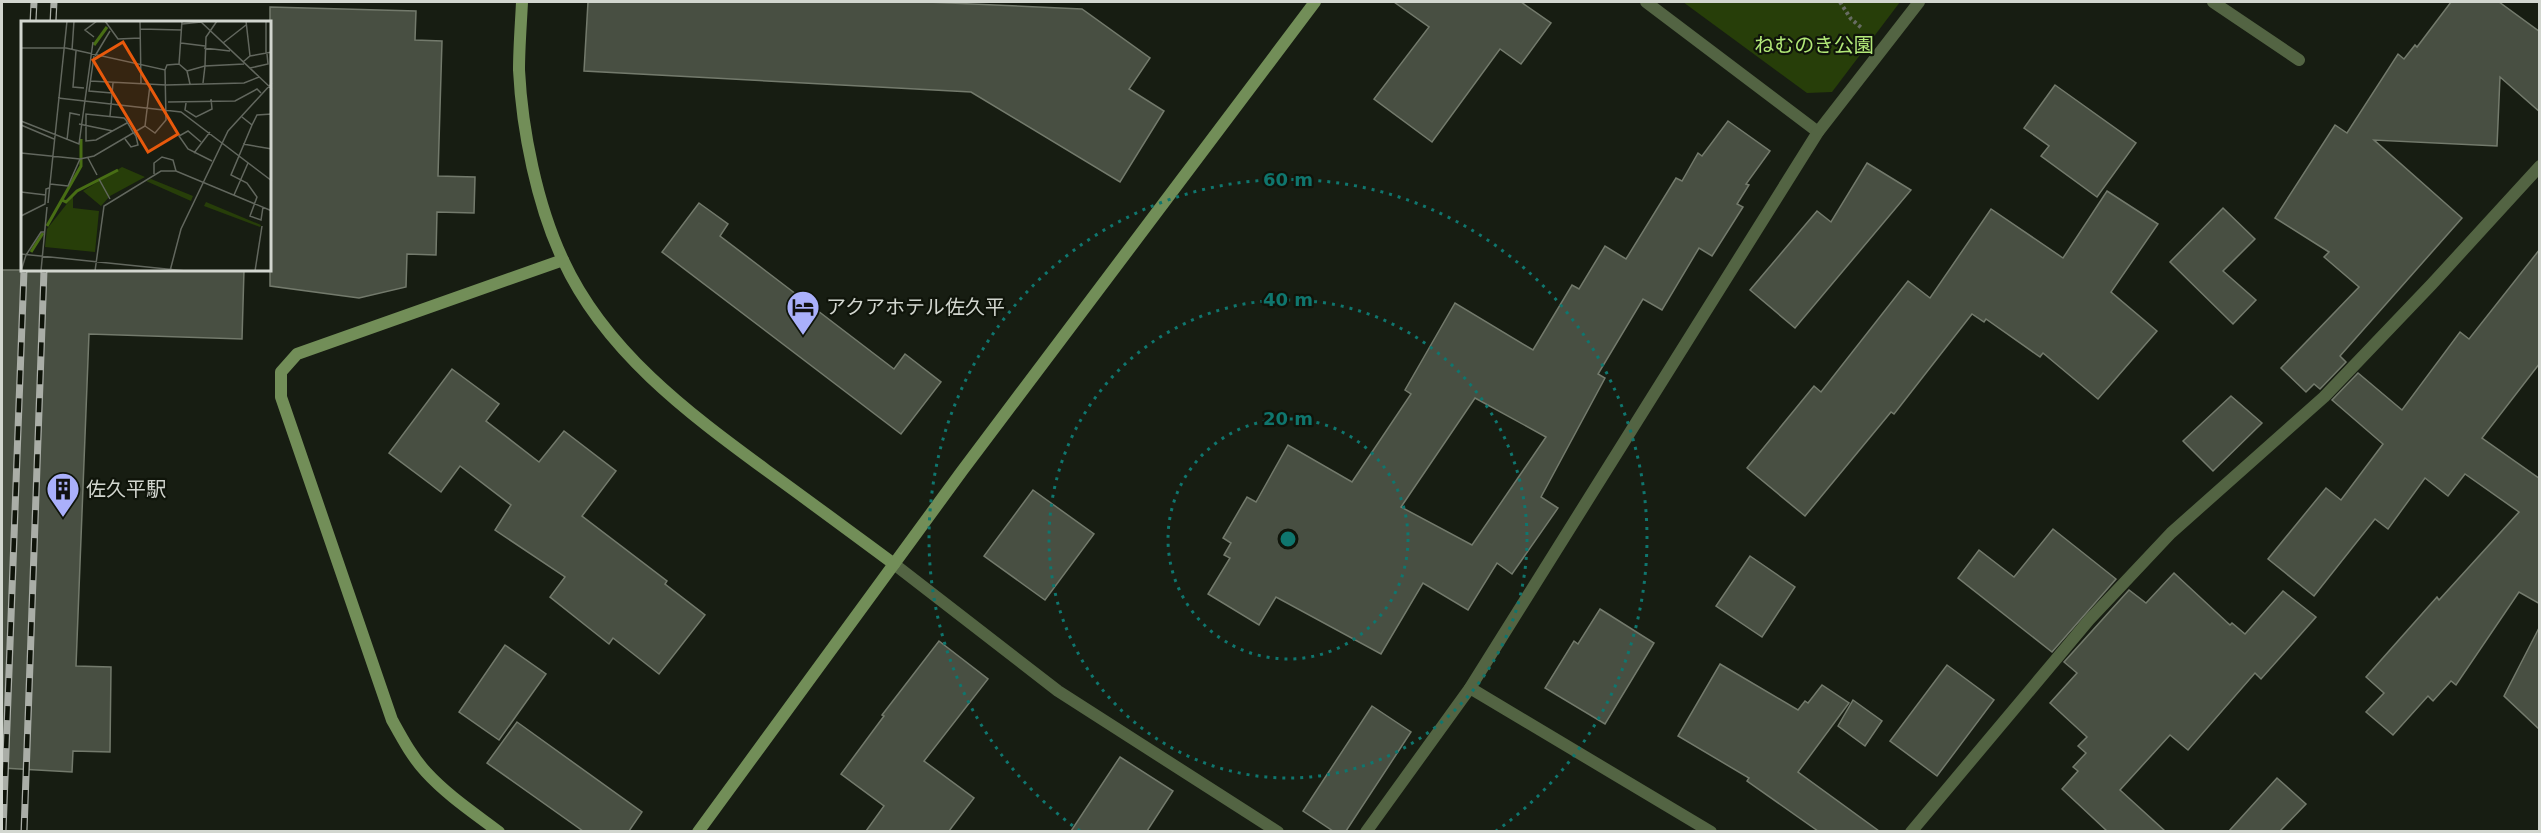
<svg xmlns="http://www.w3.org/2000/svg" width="2541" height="833" viewBox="0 0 2541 833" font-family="'DejaVu Sans','Noto Sans JP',sans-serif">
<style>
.green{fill:#273e09}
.building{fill:#484f42;stroke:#737a6c;stroke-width:1.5;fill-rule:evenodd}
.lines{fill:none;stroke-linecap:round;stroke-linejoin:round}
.path{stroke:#676c63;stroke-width:4;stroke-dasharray:3 3;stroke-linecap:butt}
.street{stroke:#536443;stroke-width:12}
.secondary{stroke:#728e58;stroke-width:12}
.rail-casing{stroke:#aaaea7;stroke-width:7}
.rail{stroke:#0f140a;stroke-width:4.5;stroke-dasharray:14;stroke-linecap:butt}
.ring{fill:none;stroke:#0f766e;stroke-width:3;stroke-dasharray:3 6}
.labels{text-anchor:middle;stroke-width:4.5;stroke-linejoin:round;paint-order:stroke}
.park-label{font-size:20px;fill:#b2e878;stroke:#0f140a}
.poi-label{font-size:20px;fill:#d2d6cf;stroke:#0f140a;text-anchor:start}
.inset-river{fill:none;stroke:#486e14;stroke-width:3}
.inset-road{fill:none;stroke:#62675e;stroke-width:1.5}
.view{fill:#e8590c;fill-opacity:0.15;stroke:#e8590c;stroke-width:3}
.inset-edge{fill:none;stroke:#d2d6cf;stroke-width:3}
.centre{fill:#0f766e;stroke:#0f140a;stroke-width:3}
.ring-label{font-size:18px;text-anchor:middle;font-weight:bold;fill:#0f766e;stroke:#0f140a;stroke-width:4.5;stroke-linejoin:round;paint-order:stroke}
</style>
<rect width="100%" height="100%" fill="#171d12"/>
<!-- green -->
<polygon class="green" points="1683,2 1900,2 1832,92 1807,93"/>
<!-- building -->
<g class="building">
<polygon points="588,2 927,2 1082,9 1150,58 1129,89 1164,111 1120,182 971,92 584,71"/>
<polygon points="1394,2 1521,2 1551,23 1521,64 1500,49 1432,142 1374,99 1429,27"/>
<polygon points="2451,2 2499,2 2540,32 2540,112 2500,77 2497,146 2374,140 2462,218 2340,356 2346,362 2320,389 2314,384 2306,392 2281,368 2359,287 2324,257 2329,252 2275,218 2335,125 2347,133 2398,54 2404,59 2415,45 2417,47"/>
<polygon points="270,7 416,11 415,40 442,41 438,176 475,177 474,213 437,212 436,255 407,254 406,287 359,298 270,286"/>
<polygon points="2055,85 2136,143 2097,197 2041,156 2049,146 2024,128"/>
<path d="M1728,121L1770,151L1746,184L1749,185L1737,204L1743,207L1712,256L1699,248L1662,310L1643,299L1598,374L1605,378L1541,497L1558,508L1512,574L1497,563L1468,610L1423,583L1381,654L1276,597L1259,625L1208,594L1230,558L1224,555L1231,543L1223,538L1247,497L1256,502L1288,445L1352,482L1411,394L1405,390L1455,303L1533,350L1572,285L1579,289L1605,246L1626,259L1676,178L1682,181L1698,153L1702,156ZM1475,398L1546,437L1472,545L1401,507Z"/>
<polygon points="1867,163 1911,190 1795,328 1750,290 1817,211 1831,222"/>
<polygon points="2107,191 2158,224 2111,292 2157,331 2098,399 2043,353 2040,357 1986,319 1984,322 1972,314 1894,414 1891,412 1805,516 1747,468 1814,386 1821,392 1908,281 1930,298 1991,209 2063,258"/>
<polygon points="699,203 728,224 720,236 894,369 905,354 941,382 901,434 662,252"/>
<polygon points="2223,208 2255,239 2223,271 2256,300 2233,324 2170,262"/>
<polygon points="2540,249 2540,363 2482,438 2540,479 2540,604 2519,592 2456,685 2451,681 2433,701 2428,696 2393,735 2366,712 2384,693 2366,677 2437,597 2439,600 2519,512 2465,474 2448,496 2425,478 2388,529 2375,519 2314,596 2268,559 2326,488 2341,500 2383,444 2332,400 2358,373 2402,410 2460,332 2469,339"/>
<polygon points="2,270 244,270 242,339 89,334 76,666 111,667 110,752 73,751 72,772 2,768"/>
<polygon points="452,369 499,404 486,421 539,462 564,431 616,471 582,516 667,581 665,584 705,615 659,674 613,638 609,644 550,597 565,577 495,530 511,505 460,466 441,492 389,453"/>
<polygon points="2231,396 2262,423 2213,471 2183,441"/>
<polygon points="1033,490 1094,534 1045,600 984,556"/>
<polygon points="2053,529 2116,579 2052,652 1958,578 1979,550 2014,577"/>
<polygon points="1750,556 1795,587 1762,637 1716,606"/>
<polygon points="2174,573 2230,625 2232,623 2245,634 2283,591 2316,617 2261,679 2255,673 2188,750 2170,735 2120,790 2165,831 2107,831 2062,789 2078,771 2073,767 2086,753 2078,746 2087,737 2050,703 2077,673 2064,662 2129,590 2146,603"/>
<polygon points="1600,609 1654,643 1605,724 1545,688 1574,641 1578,644"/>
<polygon points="2540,626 2540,730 2504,696"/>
<polygon points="939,641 988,679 924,761 974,798 949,831 866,831 884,806 841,774 884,716 882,715"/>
<polygon points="505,645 546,674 499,740 459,712"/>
<polygon points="1720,664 1798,710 1805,701 1808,703 1822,685 1849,703 1798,772 1879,831 1818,831 1747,781 1749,778 1678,736"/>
<polygon points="1947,665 1994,700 1937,776 1890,741"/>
<polygon points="1853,700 1882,721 1865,746 1838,726"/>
<polygon points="1372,706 1411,732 1346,831 1333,831 1303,811"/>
<polygon points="517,722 642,812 629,831 583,831 487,763"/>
<polygon points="1120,757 1173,791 1147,831 1071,831"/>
<polygon points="2277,778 2306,804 2280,831 2229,831"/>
</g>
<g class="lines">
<!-- path -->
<polyline class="path" points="1840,2 1851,19 1863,29"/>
<!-- street -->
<g class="street">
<polyline points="1646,2 1818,132"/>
<polyline points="2213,2 2299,60"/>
<polyline points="894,564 1058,691 1278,832"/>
<polyline points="1470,688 1711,832"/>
<polyline points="1366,832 1470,688 1818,132 1919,2"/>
<polyline points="1911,832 2089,620 2171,533 2324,397 2432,284 2540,166"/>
</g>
<!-- secondary -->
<g class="secondary">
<path d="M522,2C521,24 519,47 519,70C522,130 537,205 563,260C605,351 687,412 766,470C809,501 852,533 894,564"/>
<path d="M499,832C474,813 447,795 426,772C412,757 402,738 392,720L281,397V372L297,354L563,260"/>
<polyline points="698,832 962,471 1315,2"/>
</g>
<defs>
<g id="rail">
<polyline points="33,22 34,2"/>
<polyline points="53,22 54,2"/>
<polyline points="3,832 24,270"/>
<polyline points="24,832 44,270"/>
</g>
</defs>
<!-- rail casing -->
<use href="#rail" class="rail-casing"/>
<!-- rail -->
<use href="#rail" class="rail"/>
</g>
<!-- distance rings -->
<g class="ring">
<circle cx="1288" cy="539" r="120"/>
<circle cx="1288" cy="539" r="239"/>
<path d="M1080 831A359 359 0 1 1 1496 831"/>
</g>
<!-- icons -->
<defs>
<symbol id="hotel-pin" viewBox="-11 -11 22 30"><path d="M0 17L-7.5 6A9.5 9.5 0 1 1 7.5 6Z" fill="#aab0fb" stroke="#0f140a"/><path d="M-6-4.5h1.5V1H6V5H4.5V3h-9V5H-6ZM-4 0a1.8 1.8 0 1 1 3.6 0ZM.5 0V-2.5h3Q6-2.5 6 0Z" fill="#111"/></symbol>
<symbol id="building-pin" viewBox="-11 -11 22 30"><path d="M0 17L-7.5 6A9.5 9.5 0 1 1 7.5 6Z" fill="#aab0fb" stroke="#0f140a"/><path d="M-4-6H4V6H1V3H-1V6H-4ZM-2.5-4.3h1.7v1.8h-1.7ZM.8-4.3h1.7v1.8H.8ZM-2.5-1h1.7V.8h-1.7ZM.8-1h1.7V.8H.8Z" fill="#111"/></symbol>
</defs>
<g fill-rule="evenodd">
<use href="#hotel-pin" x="784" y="288" width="38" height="52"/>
<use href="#building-pin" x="44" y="470" width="38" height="52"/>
</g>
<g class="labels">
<!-- park labels -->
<g class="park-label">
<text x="1814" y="52">ねむのき公園</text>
</g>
<!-- poi labels -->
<g class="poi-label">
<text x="826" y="314">アクアホテル佐久平</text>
<text x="86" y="496">佐久平駅</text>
</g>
</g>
<!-- overview -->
<g transform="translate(21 21)">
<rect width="250" height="250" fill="#171d12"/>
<path d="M101,146L124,156L89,175L80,185L62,170ZM130,158L172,175L170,180L125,160ZM52,175V187L78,190L74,231L24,226L26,208ZM185,181L240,204L239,206L183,185Z" fill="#273e09"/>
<path class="inset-river" d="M73,24L86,6M41,179L45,181L56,170L97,149M26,205L60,145V118M10,231L22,212"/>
<path class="inset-road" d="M84,0L97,18L119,17M119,0L120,63M179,0L251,68M225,0L229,35M161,3L180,1M119,8L161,9M73,16L64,9L76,0M160,22L184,25M202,22L225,4M0,27H45L144,49L146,44L158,43M183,27L209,30M51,29L53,0M55,30L52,66L63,67M245,33V0M73,35L68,70L91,72M74,35L89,10M222,41L229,35L251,31M158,43L161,0M158,43L166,50L169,63M229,47L247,43L246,33M166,50L184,45L185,16L196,0M69,60L145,64L223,62L238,56M182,62L184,45L223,43M37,77L160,91L251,160M147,81L214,80L236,68L240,72M165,82L164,89L175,96L191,88L190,78M89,95L92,62M221,96L231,104L210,154L226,162L236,176L229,195L240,199L242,186M0,100L58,123L72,21M58,103L92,110M0,104L33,118M231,104L236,94L251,93M124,105L134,112L145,99L144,49M104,118L110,126L117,124L115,115L112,111L105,99L103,97L65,93V120L75,119L106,102M46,119L49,92L59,94M180,121L167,110L158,115L167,128L191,140M222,123L251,128M0,132L59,138L73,135L124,105L129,64M173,132L189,111M67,137L76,154M133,153V142L141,136L152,139L155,150M78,158L89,178M29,163L47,165L59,138M0,171L25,174M213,174L227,142M27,182L46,0M0,195L24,183L25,168L28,167M0,233L165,250M0,250L5,234L20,211H24M20,250L26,186M74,250L83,185L140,150H155L251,190M149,250L160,208L207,110L251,62M234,250L241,205"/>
<path class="view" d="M102,21L157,113L127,131L72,39Z"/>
<rect width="250" height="250" class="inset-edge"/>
</g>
<circle cx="1288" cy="539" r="9" class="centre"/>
<g class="ring-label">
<text x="1288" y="186">60 m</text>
<text x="1288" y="306">40 m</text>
<text x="1288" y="425">20 m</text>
</g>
<!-- border -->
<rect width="2541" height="833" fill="none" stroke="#d2d6cf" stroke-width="6"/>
</svg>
